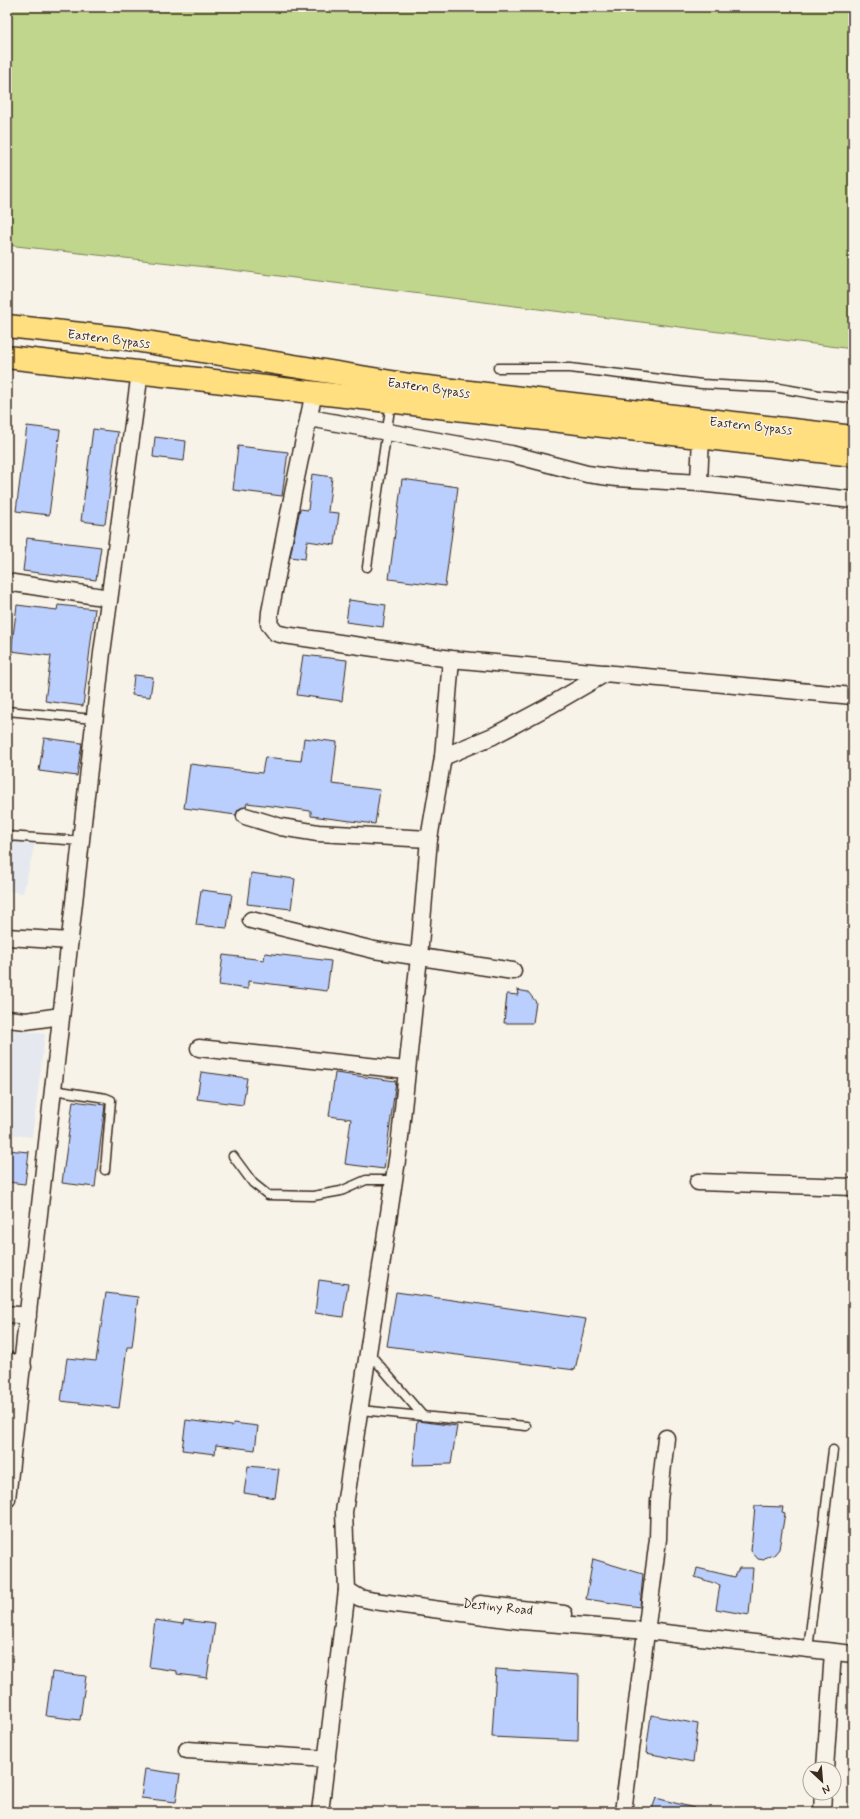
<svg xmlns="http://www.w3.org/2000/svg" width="860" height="1819" viewBox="0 0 860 1819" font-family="Mynerve,sans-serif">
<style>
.built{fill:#e5e8ef}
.green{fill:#bfd68c;stroke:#7d8055}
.building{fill:#bacffe;stroke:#3b2a1e}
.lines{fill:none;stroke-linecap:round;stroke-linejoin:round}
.service-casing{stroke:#3b2a1e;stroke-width:11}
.minor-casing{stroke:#3b2a1e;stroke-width:19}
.primary-casing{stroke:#3b2a1e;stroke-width:25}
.service{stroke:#f7f3e8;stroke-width:8}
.minor{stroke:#f7f3e8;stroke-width:16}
.primary{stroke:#ffdf80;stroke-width:22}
.labels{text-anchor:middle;stroke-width:3;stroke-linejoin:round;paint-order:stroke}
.street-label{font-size:13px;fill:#3b2a1e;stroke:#f7f3e8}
</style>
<rect width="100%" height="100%" fill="#f7f3e8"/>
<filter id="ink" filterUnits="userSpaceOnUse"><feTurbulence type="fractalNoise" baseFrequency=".025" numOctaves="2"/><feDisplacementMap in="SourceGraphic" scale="8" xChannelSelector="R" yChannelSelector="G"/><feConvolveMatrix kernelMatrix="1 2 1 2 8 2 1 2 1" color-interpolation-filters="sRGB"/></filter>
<g filter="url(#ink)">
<!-- built -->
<g class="built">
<polygon points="11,841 35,843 23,893 7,891 7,865"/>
<polygon points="7,1029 45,1034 32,1137 7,1134"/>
</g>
<!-- green -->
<polygon class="green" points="7,7 853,7 853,349 224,269 7,245"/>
<!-- building -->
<g class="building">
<polygon points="27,426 60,430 49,515 16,511"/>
<polygon points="93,429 118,432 105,524 81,521"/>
<polygon points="155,437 186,441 184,461 153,457"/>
<polygon points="238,446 288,452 282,496 233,490"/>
<polygon points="312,474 332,477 328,512 339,513 335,545 307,541 305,559 290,557 300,509 308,510"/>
<polygon points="402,479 458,487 445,586 389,579"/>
<polygon points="27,538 101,547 96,580 23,571"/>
<polygon points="349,600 386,605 383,627 346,622"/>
<polygon points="17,605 57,610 58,605 95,609 83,706 45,701 51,656 11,651"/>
<polygon points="303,655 347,660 342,701 297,695"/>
<polygon points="134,675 153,677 150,697 132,695"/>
<polygon points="44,738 82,743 77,776 39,771"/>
<polygon points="304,738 337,742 332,784 380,790 375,824 311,816 311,811 247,803 246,807 239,809 236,815 184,808 190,764 262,773 265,757 301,761"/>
<polygon points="251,873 295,879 291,909 247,904"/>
<polygon points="201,890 232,894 227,928 196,925"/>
<polygon points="265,953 331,961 327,991 248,981 248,989 219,985 223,955 264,960"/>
<polygon points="517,990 528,992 536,1002 533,1023 504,1023 507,994 518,995"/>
<polygon points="201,1072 247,1078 243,1105 197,1099"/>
<polygon points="335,1073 396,1081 384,1169 345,1164 351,1119 329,1116"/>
<polygon points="73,1101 105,1105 95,1187 62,1183"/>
<polygon points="7,1150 29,1152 25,1184 7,1182"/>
<polygon points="319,1280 348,1284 343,1317 315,1313"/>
<polygon points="396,1292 586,1319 575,1370 387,1346"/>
<polygon points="106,1293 138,1297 132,1347 127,1347 119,1408 61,1401 67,1358 96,1361"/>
<polygon points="186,1420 232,1426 233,1423 258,1426 255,1450 216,1445 215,1454 182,1450"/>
<polygon points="417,1421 457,1426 451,1464 413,1465"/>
<polygon points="248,1466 279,1469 275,1498 244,1493"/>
<polygon points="755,1506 783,1507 782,1512 785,1513 779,1549 774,1555 767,1557 764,1560 758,1559 751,1551"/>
<polygon points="593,1559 643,1574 640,1607 586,1599"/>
<polygon points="697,1568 735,1577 739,1568 753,1568 749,1615 716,1609 720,1585 695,1577"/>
<polygon points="155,1620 183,1624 184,1620 215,1624 207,1678 177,1674 177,1671 149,1667"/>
<polygon points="496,1669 579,1675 578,1741 492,1737"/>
<polygon points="52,1672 86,1676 80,1720 46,1716"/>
<polygon points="651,1715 698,1724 693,1762 646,1753"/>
<polygon points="145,1769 180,1774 176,1802 141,1798"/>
<polygon points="656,1798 694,1808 694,1812 651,1812"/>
</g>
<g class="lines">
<defs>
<g id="service">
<polyline points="498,368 570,368 702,384 779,388 819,395 853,398"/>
<polyline points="367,567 391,402"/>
<polyline points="7,711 94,719"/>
<polyline points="7,836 81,841"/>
<polyline points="53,1090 106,1098 111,1100 105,1170"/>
<polyline points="233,1156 253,1183 268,1195 313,1196 341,1191 366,1180 394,1180"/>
<polyline points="369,1353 423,1416"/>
<polyline points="360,1410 526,1426"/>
<polyline points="808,1649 833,1450"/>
</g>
<g id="minor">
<polyline points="314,392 296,478 270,612 269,624 276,633 284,635 451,659 853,696"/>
<polyline points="309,418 511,454 587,474 617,478 699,483 853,500"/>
<polyline points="699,483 701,436"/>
<polyline points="7,582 109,598"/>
<polyline points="443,757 493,736 549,706 606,673"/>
<polyline points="245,816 281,827 318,833 429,839"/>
<polyline points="251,920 374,950 513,971"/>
<polyline points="7,937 70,941"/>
<polyline points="7,1019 26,1021 61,1016"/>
<polyline points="199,1048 406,1070"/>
<polyline points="698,1182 853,1187"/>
<polyline points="7,1314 28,1316"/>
<polyline points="7,1360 23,1367"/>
<polyline points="7,1499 102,653 140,372"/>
<polyline points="347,1590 360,1598 374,1601 522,1621 647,1631 853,1654"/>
<polyline points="480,1604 564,1614"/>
<polyline points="187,1750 327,1759"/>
<polyline points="825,1769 833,1652"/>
<polyline points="320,1812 347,1590 344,1512 399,1147 419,957 429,839 443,757 451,659"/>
<polyline points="623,1812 658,1539 659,1501 666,1438"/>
<polyline points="822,1812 823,1793"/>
</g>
<g id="primary">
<polyline points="7,326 128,339 410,385 853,437"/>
<polyline points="7,357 853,455"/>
</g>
</defs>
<!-- service casing -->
<use href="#service" class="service-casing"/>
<!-- minor casing -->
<use href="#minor" class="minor-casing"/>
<!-- primary casing -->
<use href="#primary" class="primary-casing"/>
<!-- service -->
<use href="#service" class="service"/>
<!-- minor -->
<use href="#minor" class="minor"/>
<!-- primary -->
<use href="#primary" class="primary"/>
</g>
</g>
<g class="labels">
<!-- street labels -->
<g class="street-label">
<text transform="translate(109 338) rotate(7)" y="5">Eastern Bypass</text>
<text transform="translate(429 387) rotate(8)" y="5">Eastern Bypass</text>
<text transform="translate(751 425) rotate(6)" y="5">Eastern Bypass</text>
<text transform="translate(498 1606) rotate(6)" y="5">Destiny Road</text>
</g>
</g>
<!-- margin -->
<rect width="860" height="1819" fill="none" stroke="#f7f3e8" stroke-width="24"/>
<rect x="12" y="12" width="836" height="1795" fill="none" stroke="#3b2a1e" stroke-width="1.5" filter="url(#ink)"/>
<!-- north arrow -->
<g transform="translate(822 1781) rotate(154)"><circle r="19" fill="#f7f3e8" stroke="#aca397"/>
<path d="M0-3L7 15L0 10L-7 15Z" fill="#3b2a1e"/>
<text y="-6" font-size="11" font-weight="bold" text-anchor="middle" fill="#3b2a1e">N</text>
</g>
</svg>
